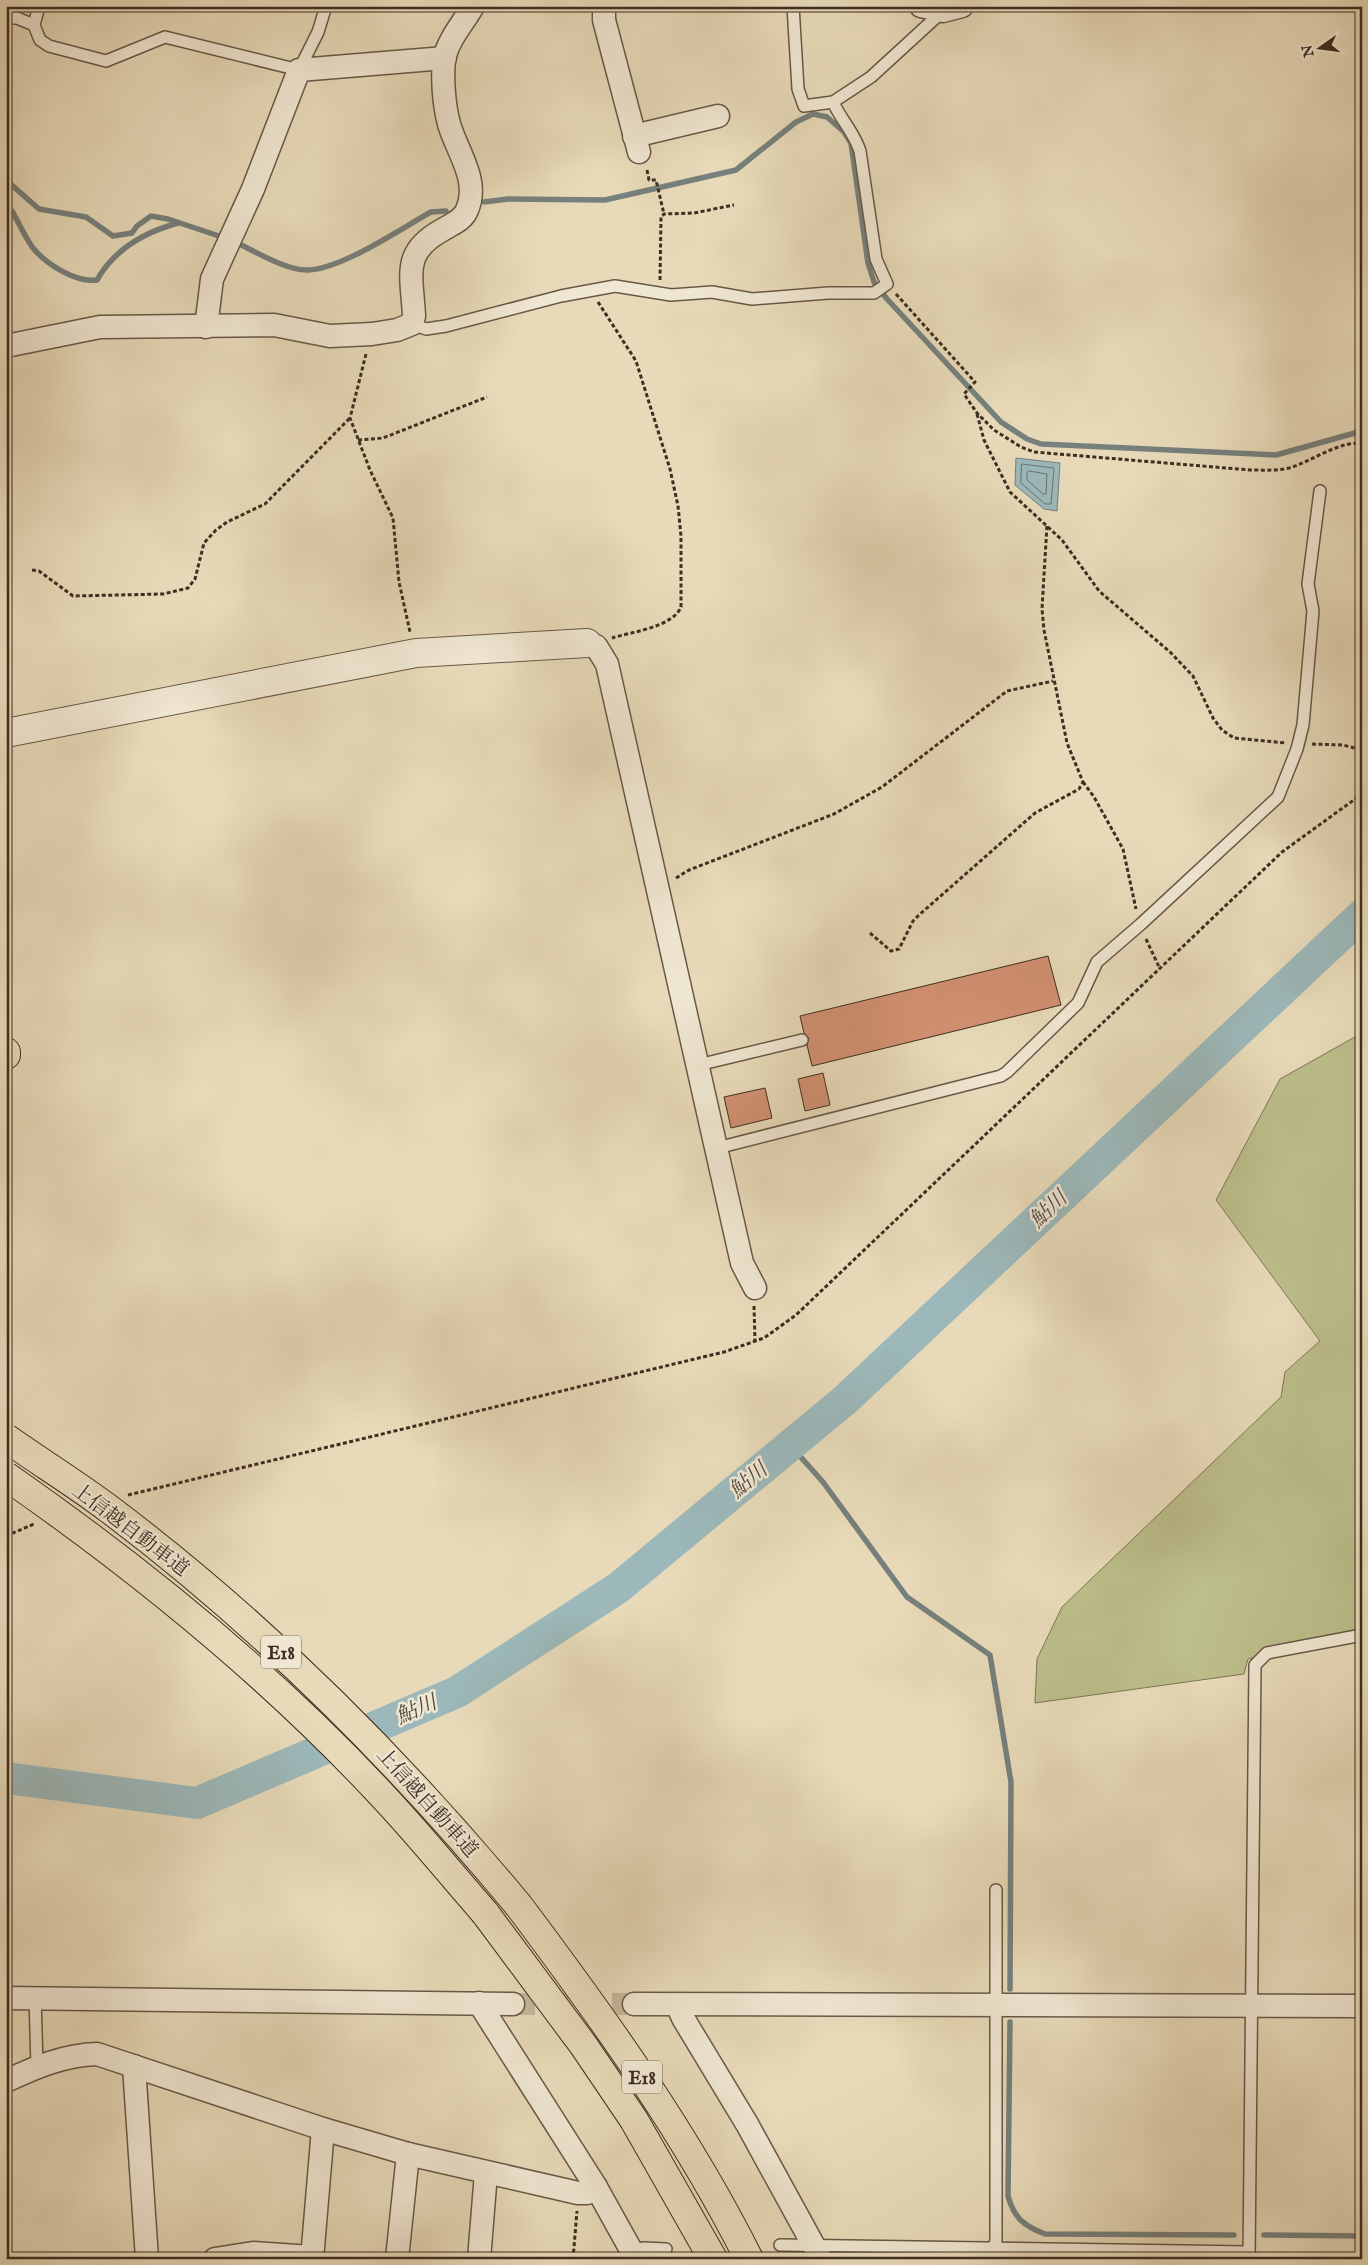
<svg xmlns="http://www.w3.org/2000/svg" width="1368" height="2265" viewBox="0 0 1368 2265" font-family="'IM FELL English','Noto Serif JP',serif">
<style>
.green{fill:#bcbe8b;stroke:#7d7656}
.water{fill:#9cb8ba;stroke:#76807d}
.lines{fill:none;stroke-linecap:round;stroke-linejoin:round}
.shore{stroke:#6d726e;stroke-width:1}
.stream{stroke:#76807d;stroke-width:5.5}
.river{stroke:#9cb8ba;stroke-width:32}
.building{fill:#d29172;stroke:#3e2d22}
.minor-tunnel{stroke:#c6b79b;stroke-width:22;stroke-dasharray:22 11;stroke-linecap:butt}
.service-casing{stroke:#685848;stroke-width:14}
.minor-casing{stroke:#685848;stroke-width:25}
.tertiary-casing{stroke:#685848;stroke-width:30}
.trunk-casing{stroke:#3e2d22;stroke-width:30}
.motorway-casing{stroke:#3e2d22;stroke-width:30}
.path{stroke:#3e2d22;stroke-width:3;stroke-dasharray:4 2.5;stroke-linecap:butt}
.service{stroke:#f0e7d2;stroke-width:11}
.minor{stroke:#f0e7d2;stroke-width:22}
.tertiary{stroke:#f0e7d2;stroke-width:28}
.trunk{stroke:#e8dab9;stroke-width:28}
.motorway{stroke:#e8dab9;stroke-width:28}
.motorway-bridge-casing{stroke:#3e2d22;stroke-width:30;stroke-linecap:butt}
.motorway-bridge{stroke:#e8dab9;stroke-width:28}
.labels{text-anchor:middle;stroke-width:5;stroke-linejoin:round;paint-order:stroke}
.shield{fill:#f0e7d2;stroke:#736557;stroke-width:1}
.shield-label{font-size:19px;font-weight:bold;fill:#3e2d22}
.street-label{font-size:20px;fill:#3e2d22;stroke:#f0e7d2}
.water-label{font-size:21px;font-style:italic;fill:#514940;stroke:#f0e7d2}
</style>
<rect width="100%" height="100%" fill="#e8dab9"/>
<filter id="stains"><feTurbulence type="fractalNoise" baseFrequency=".004" numOctaves="4"/><feColorMatrix values="0 0 0 0 .2 0 0 0 0 .09 0 0 0 0 .02 0 0 0 .5 -.17"/></filter>
<radialGradient id="worn" r=".72"><stop offset=".6" stop-color="#630" stop-opacity="0"/><stop offset="1" stop-color="#630" stop-opacity=".3"/></radialGradient>
<!-- green -->
<polygon class="green" points="1362,1033 1362,1630 1248,1659 1244,1674 1035,1703 1037,1659 1062,1607 1281,1397 1285,1372 1320,1341 1216,1200 1280,1079"/>
<!-- water -->
<polygon class="water" points="1016,458 1060,463 1057,511 1044,509 1015,485"/>
<g class="lines">
<!-- shore -->
<g class="shore">
<polygon points="1022,464 1054,468 1051,504 1045,504 1021,483"/>
<polygon points="1029,471 1047,474 1046,494 1043,494 1027,480 1027,473"/>
</g>
<!-- stream -->
<g class="stream">
<polyline points="6,180 39,209 86,217 113,236 132,233 137,226 151,216 168,219 225,238"/>
<polyline points="484,202 508,199 605,200 736,170 796,122 813,114 827,117 844,132 851,143 868,263 874,282 887,299 1001,422 1027,439 1041,444 1276,455 1362,431"/>
<path d="M6,207L12,211C19,223 25,237 33,248C46,264 76,283 97,280C114,250 145,232 178,223"/>
<path d="M233,241C253,250 286,271 308,270C342,269 400,229 431,212L446,211"/>
<polyline points="790,1445 823,1482 907,1597 990,1655 1011,1782 1010,1989"/>
<path d="M1010,2022L1008,2196C1014,2218 1024,2226 1045,2234L1234,2235"/>
<polyline points="1264,2235 1362,2236"/>
</g>
<!-- river -->
<polyline class="river" points="6,1778 197,1803 457,1692 618,1588 845,1400 1362,915"/>
</g>
<!-- building -->
<g class="building">
<polygon points="1048,956 1061,1005 812,1066 807,1045 809,1038 804,1033 800,1016"/>
<polygon points="823,1073 830,1105 805,1111 798,1079"/>
<polygon points="765,1088 772,1118 731,1128 724,1097"/>
</g>
<g class="lines">
<!-- minor-tunnel -->
<polyline class="minor-tunnel" points="513,2004 634,2004"/>
<defs>
<g id="service">
<polyline points="39,6 34,25 40,40 49,46 106,61 165,37 299,70 318,32 326,6"/>
<polyline points="793,6 798,89 804,106 833,102 871,77 943,11"/>
<polyline points="6,18 17,18 34,25"/>
<path d="M412,324L426,329L446,326L561,296L615,286L671,295L712,292L752,299L828,293H874L887,284L876,259L860,151C854,132 841,120 833,102"/>
<polyline points="698,1065 802,1040"/>
<polyline points="717,1148 1001,1076 1007,1072 1078,1003 1097,962 1141,924 1278,797 1297,749 1303,725 1313,611 1308,584 1320,491"/>
<polyline points="35,1997 37,2066"/>
<polyline points="780,2245 1249,2252"/>
<polyline points="632,2250 644,2248 666,2249"/>
<polyline points="993,2259 993,2249 996,2241 996,1890"/>
<polyline points="1249,2259 1255,1665 1267,1653 1362,1635"/>
</g>
<g id="minor">
<polyline points="604,6 604,20 639,152"/>
<polyline points="921,6 943,11 962,6"/>
<polyline points="634,136 718,116"/>
<polyline points="206,327 212,279 253,189 299,70 445,58"/>
<path d="M6,346L100,327L274,325L330,336L372,334L397,330L412,324L414,316C412,274 401,252 444,229C452,224 463,220 467,210C480,180 457,152 449,124C444,105 442,79 444,60C447,41 464,22 473,6"/>
<polyline points="587,643 596,646 607,664 742,1263 755,1288"/>
<polyline points="6,1998 513,2004"/>
<polyline points="479,2003 596,2187 636,2259"/>
<polyline points="634,2004 1362,2006"/>
<polyline points="677,2005 683,2018 747,2124 821,2259"/>
<polyline points="134,2066 147,2259"/>
<path d="M6,2081C36,2067 64,2055 97,2054L323,2129L408,2154L578,2193H587L596,2187"/>
<polyline points="215,2259 253,2253 312,2257"/>
<polyline points="312,2259 323,2129"/>
<polyline points="397,2259 408,2154"/>
<polyline points="479,2259 486,2173"/>
</g>
<polyline id="tertiary" points="6,733 416,653 587,643"/>
<polyline id="trunk" points="6,1052 6,1055"/>
<g id="motorway">
<path d="M519,1906C603,2018 686,2133 749,2259"/>
<polyline points="485,1913 584,2046 634,2120 713,2259"/>
</g>
</defs>
<!-- service casing -->
<use href="#service" class="service-casing"/>
<!-- minor casing -->
<use href="#minor" class="minor-casing"/>
<!-- tertiary casing -->
<use href="#tertiary" class="tertiary-casing"/>
<!-- trunk casing -->
<use href="#trunk" class="trunk-casing"/>
<!-- motorway casing -->
<use href="#motorway" class="motorway-casing"/>
<!-- path -->
<g class="path">
<polyline points="647,170 649,180 656,180 664,214"/>
<polyline points="660,280 661,217 664,214 694,213 734,205"/>
<path d="M896,294L975,382L964,394L977,413L994,430L1021,447L1034,452L1250,470C1263,470 1276,471 1289,468C1313,461 1336,442 1362,443"/>
<path d="M598,302L636,361L670,469L678,506L681,536V607C673,627 631,632 612,638"/>
<polyline points="366,354 350,418 370,470 393,518 399,582 410,632"/>
<polyline points="977,414 984,440 1010,492 1062,540 1099,591 1170,652 1193,676 1213,718 1222,730 1234,738 1286,743"/>
<polyline points="358,440 383,438 487,397"/>
<polyline points="32,570 39,571 73,596 163,594 188,588 195,579 204,543 216,530 227,522 265,504 350,418"/>
<polyline points="1312,744 1343,745 1362,750"/>
<polyline points="1083,782 1094,797 1123,849 1136,909"/>
<polyline points="676,878 689,870 834,814 882,787 1007,691 1053,681"/>
<polyline points="870,933 891,951 899,949 913,921 919,915 1035,813 1079,789 1083,782 1067,743 1044,630 1042,609 1047,525"/>
<polyline points="1146,939 1160,969"/>
<polyline points="754,1306 755,1341"/>
<polyline points="128,1495 724,1352 764,1338 796,1315 1282,852 1362,794"/>
<polyline points="6,1536 34,1524"/>
<polyline points="573,2259 577,2211"/>
</g>
<!-- service -->
<use href="#service" class="service"/>
<!-- minor -->
<use href="#minor" class="minor"/>
<!-- tertiary -->
<use href="#tertiary" class="tertiary"/>
<!-- trunk -->
<use href="#trunk" class="trunk"/>
<!-- motorway -->
<use href="#motorway" class="motorway"/>
<defs>
<g id="motorway-bridge">
<path d="M6,1438C40,1462 76,1484 109,1509C262,1624 397,1759 519,1906"/>
<path d="M6,1476C141,1570 268,1673 380,1793C417,1832 450,1873 485,1913"/>
</g>
</defs>
<!-- motorway-bridge casing -->
<use href="#motorway-bridge" class="motorway-bridge-casing"/>
<!-- motorway-bridge -->
<use href="#motorway-bridge" class="motorway-bridge"/>
</g>
<g class="labels">
<!-- shield labels -->
<g class="shield">
<rect x="261" y="1635.5" width="40" height="33" rx="4"/>
<rect x="622" y="2060.5" width="40" height="33" rx="4"/>
</g>
<g class="shield-label">
<text x="281" y="1659">E18</text>
<text x="642" y="2084">E18</text>
</g>
<!-- street labels -->
<g class="street-label">
<text transform="translate(131 1529) rotate(37)" y="7">上信越自動車道</text>
<text transform="translate(428 1802) rotate(48)" y="7">上信越自動車道</text>
</g>
<!-- water labels -->
<g class="water-label">
<text transform="translate(1048 1209) rotate(-43)" y="7">鮎川</text>
<text transform="translate(748 1480) rotate(-40)" y="7">鮎川</text>
<text transform="translate(416 1709) rotate(-23)" y="7">鮎川</text>
</g>
</g>
<!-- margin -->
<rect width="1368" height="2265" fill="none" stroke="#e8dab9" stroke-width="25"/>
<rect x="8" y="8" width="1353" height="2250" fill="none" stroke="#3e2d22" stroke-width="2.5"/>
<rect x="12" y="12" width="1343" height="2240" fill="none" stroke="#3e2d22"/>
<!-- north arrow -->
<g transform="translate(1320 48) rotate(256)" stroke="#f0e7d2" stroke-width="4" paint-order="stroke">
<path d="M0-4L9 19L0 12L-9 19Z" fill="#3e2d22"/>
<text y="-8" font-size="14" font-weight="bold" text-anchor="middle" fill="#3e2d22">N</text>
</g>
<rect width="100%" height="100%" filter="url(#stains)"/>
<rect width="100%" height="100%" fill="url(#worn)"/>
</svg>
